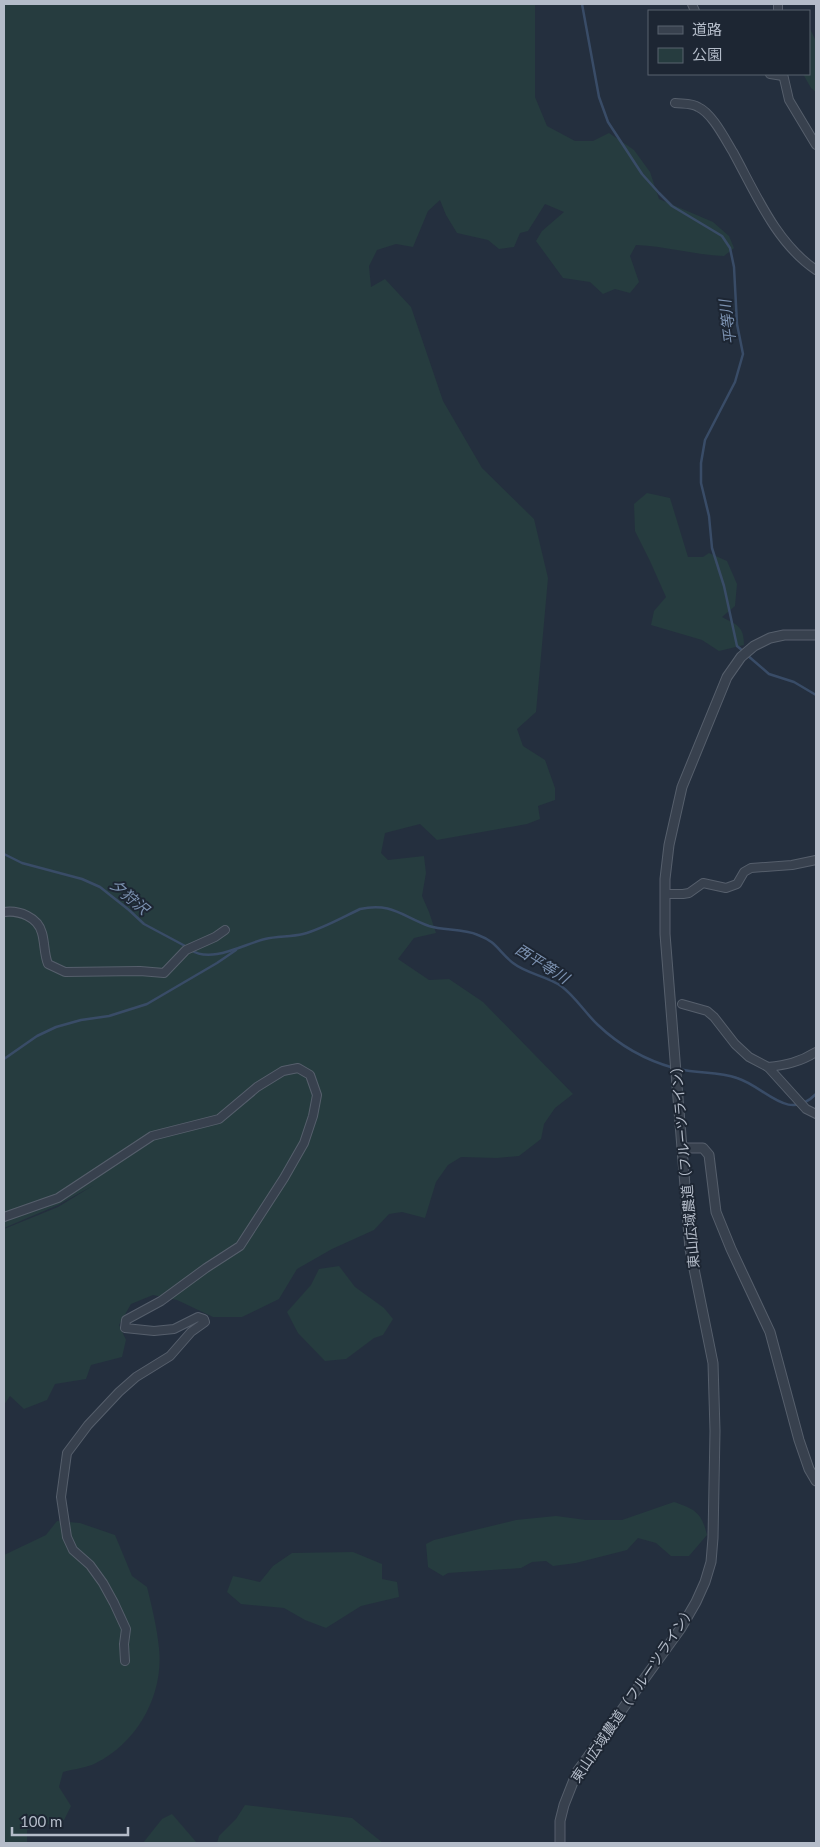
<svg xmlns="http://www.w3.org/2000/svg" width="820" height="1847" viewBox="0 0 820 1847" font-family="Lato,'Noto Sans JP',sans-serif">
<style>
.green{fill:#263c3f}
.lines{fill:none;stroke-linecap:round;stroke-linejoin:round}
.stream{stroke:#394c67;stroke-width:2.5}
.minor-casing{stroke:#565f6c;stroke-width:10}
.tertiary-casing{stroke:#565f6c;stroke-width:11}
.minor{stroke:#38414e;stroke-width:8}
.tertiary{stroke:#38414e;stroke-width:9}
.labels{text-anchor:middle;stroke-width:4;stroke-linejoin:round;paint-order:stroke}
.street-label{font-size:14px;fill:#b4bcc9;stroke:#1d2633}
.water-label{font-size:15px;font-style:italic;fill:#7c92b1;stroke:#1d2633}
</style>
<rect width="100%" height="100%" fill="#242f3e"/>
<!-- green -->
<g class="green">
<path d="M4,4H535V97L547,126L575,141H593L609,133L634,150L650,172L659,199L713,222L729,236L734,248L724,256C694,255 666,246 636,245L630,256L639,282L630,293L615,289L603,294L590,282L563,278L536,241L542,231L564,212L545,204L528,231L520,233L514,247L499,249L488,240L457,233L446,215L440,200L428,211L413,247L396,244L377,250L369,266L371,287L385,279L411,307L443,401L482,468L534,519L548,578L536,712L517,729L523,746L545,760L555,788V800L538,806L540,819L527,824L437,840L420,824L385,833L381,853L388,860L424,856L426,873L422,896L429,912L436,933L414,938L398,959L429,980L449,979L483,1002L573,1094L555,1108L544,1124L541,1139L519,1156L497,1158L461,1157L448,1165L436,1182L425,1218L402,1212L389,1214L374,1230L332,1249L297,1269L279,1299L242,1317H213L177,1300L153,1295L131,1304L119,1325L126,1340L122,1357L91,1365L86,1379L55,1384L47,1400L24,1409L10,1396L4,1405V1229L58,1207L94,1185L58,1205L4,1228Z"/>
<polygon points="809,27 816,41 816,92 811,88 803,74 809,74"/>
<path d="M647,493L670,498L688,557H703L709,553L727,561L737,584L735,606L722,617C737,625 744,626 744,645L719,651L702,640L651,625L654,611L666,597L650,561L635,531L634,504Z"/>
<polygon points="339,1266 355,1287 384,1308 393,1319 383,1335 374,1338 346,1359 325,1361 298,1333 287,1312 311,1285 319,1269"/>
<path d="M674,1502C695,1509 702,1513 707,1535L689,1556H671L656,1543L638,1538L627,1550L576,1563L553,1566L546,1561L532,1562L521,1568L448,1573L443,1576L428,1567L426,1544L434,1540L516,1520L556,1516L586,1520H622Z"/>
<path d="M57,1521L80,1523L115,1535L132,1576L147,1587C152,1607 157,1628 159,1648C164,1694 138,1742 96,1763C87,1768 73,1769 63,1772L59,1787L71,1806L64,1820L27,1830V1842L37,1843H4V1555L46,1535Z"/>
<polygon points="353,1552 382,1564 382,1579 397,1582 399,1597 361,1606 326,1628 305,1620 284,1608 241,1604 227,1592 233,1576 260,1582 273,1566 292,1553"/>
<polygon points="245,1805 352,1818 383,1843 217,1843 219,1836 236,1819"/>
<polygon points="172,1814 197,1843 143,1843 162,1819"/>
</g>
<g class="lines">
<!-- stream -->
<g class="stream">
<polyline points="582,4 599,97 608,122 642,174 659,193 672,206 722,236 730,248 734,267 737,324 743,354 735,382 705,440 701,463 701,483 709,516 712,548 724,586 737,646 743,651"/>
<polyline points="747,655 769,674 794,682 816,695"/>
<polyline points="4,854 22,863 82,879 100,887 129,910 144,924 187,947"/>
<path d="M191,950C211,964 244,944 265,939C277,936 291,937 303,934C322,929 343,917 360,909C391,902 402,916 429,926C444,931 462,928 478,935C497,942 498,951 513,963C527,974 547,976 561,986C575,996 585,1013 598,1025C619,1045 645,1060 674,1068"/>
<polyline points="4,1059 37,1036 56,1027 81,1020 109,1016 147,1004 217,963 236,950"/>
<path d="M679,1069C698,1074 718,1071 737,1078C766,1087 787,1123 816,1094"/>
</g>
<defs>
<g id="minor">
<polyline points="692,4 695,11"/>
<polyline points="778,4 778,11"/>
<polyline points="770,74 783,76"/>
<polyline points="783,74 789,100 816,145"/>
<path d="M675,103C683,104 692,103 698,107C712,113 725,139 733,152C756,194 776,243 816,270"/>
<polyline points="665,894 683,894 689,893 703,883 726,888 737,884 744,872 751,868 792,865 816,860"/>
<path d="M4,912C19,910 38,917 42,933C45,944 44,954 48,964L65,972L140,971L164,973L186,950L215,937L225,930"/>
<polyline points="682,1004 707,1011 714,1017 735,1044 749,1057 768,1067 806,1109 816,1114"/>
<path d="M768,1067C786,1065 800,1062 816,1052"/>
<polyline points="4,1217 58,1198 152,1136 219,1119 257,1087 283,1071 298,1068 310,1075 317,1095 313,1116 304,1143 284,1178 240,1246 206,1268 161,1301 126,1320 125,1328 154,1331 174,1329 198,1317 204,1319 205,1322 191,1332 170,1356 136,1377 119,1392 88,1425 67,1453 61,1497 67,1537 73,1550 90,1565 103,1583 114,1603 126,1629 124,1644 125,1661"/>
</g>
<g id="tertiary">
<polyline points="683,1148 703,1148 709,1155 716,1212 731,1249 770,1332 799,1440 809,1469 816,1481"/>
<polyline points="560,1843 560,1821 564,1805 577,1772 681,1628 696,1602 705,1582 711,1562 713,1538 715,1431 713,1363 690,1249 665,934 665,879 669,845 682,787 727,677 741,657 754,646 770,638 784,635 816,635"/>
</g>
</defs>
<!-- minor casing -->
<use href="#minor" class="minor-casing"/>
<!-- tertiary casing -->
<use href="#tertiary" class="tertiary-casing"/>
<!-- minor -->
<use href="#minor" class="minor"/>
<!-- tertiary -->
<use href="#tertiary" class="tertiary"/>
</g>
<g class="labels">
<!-- street labels -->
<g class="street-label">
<text transform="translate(685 1164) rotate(-95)" y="5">東山広域農道（フルーツライン）</text>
<text transform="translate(633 1694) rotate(-56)" y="5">東山広域農道（フルーツライン）</text>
</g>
<!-- water labels -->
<g class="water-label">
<text transform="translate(728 322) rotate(-97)" y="5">平等川</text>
<text transform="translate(129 897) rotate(40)" y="5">夕狩沢</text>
<text transform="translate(542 964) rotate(32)" y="5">西平等川</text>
</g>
</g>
<!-- border -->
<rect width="820" height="1847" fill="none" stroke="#b4bcc9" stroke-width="10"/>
<!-- legend -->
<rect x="648" y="10" width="162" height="65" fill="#1d2633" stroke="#59626f"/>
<rect x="658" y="26" width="25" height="8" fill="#38414e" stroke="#59626f"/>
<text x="692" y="35" font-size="15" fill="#b4bcc9">道路</text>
<rect x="658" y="48" width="25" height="15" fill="#263c3f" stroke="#59626f"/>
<text x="692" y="60" font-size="15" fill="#b4bcc9">公園</text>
<!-- scale -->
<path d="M12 1827v8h116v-8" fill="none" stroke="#b4bcc9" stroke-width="2.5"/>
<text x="20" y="1827" font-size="15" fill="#b4bcc9" stroke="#1d2633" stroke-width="4" paint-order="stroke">100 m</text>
</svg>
